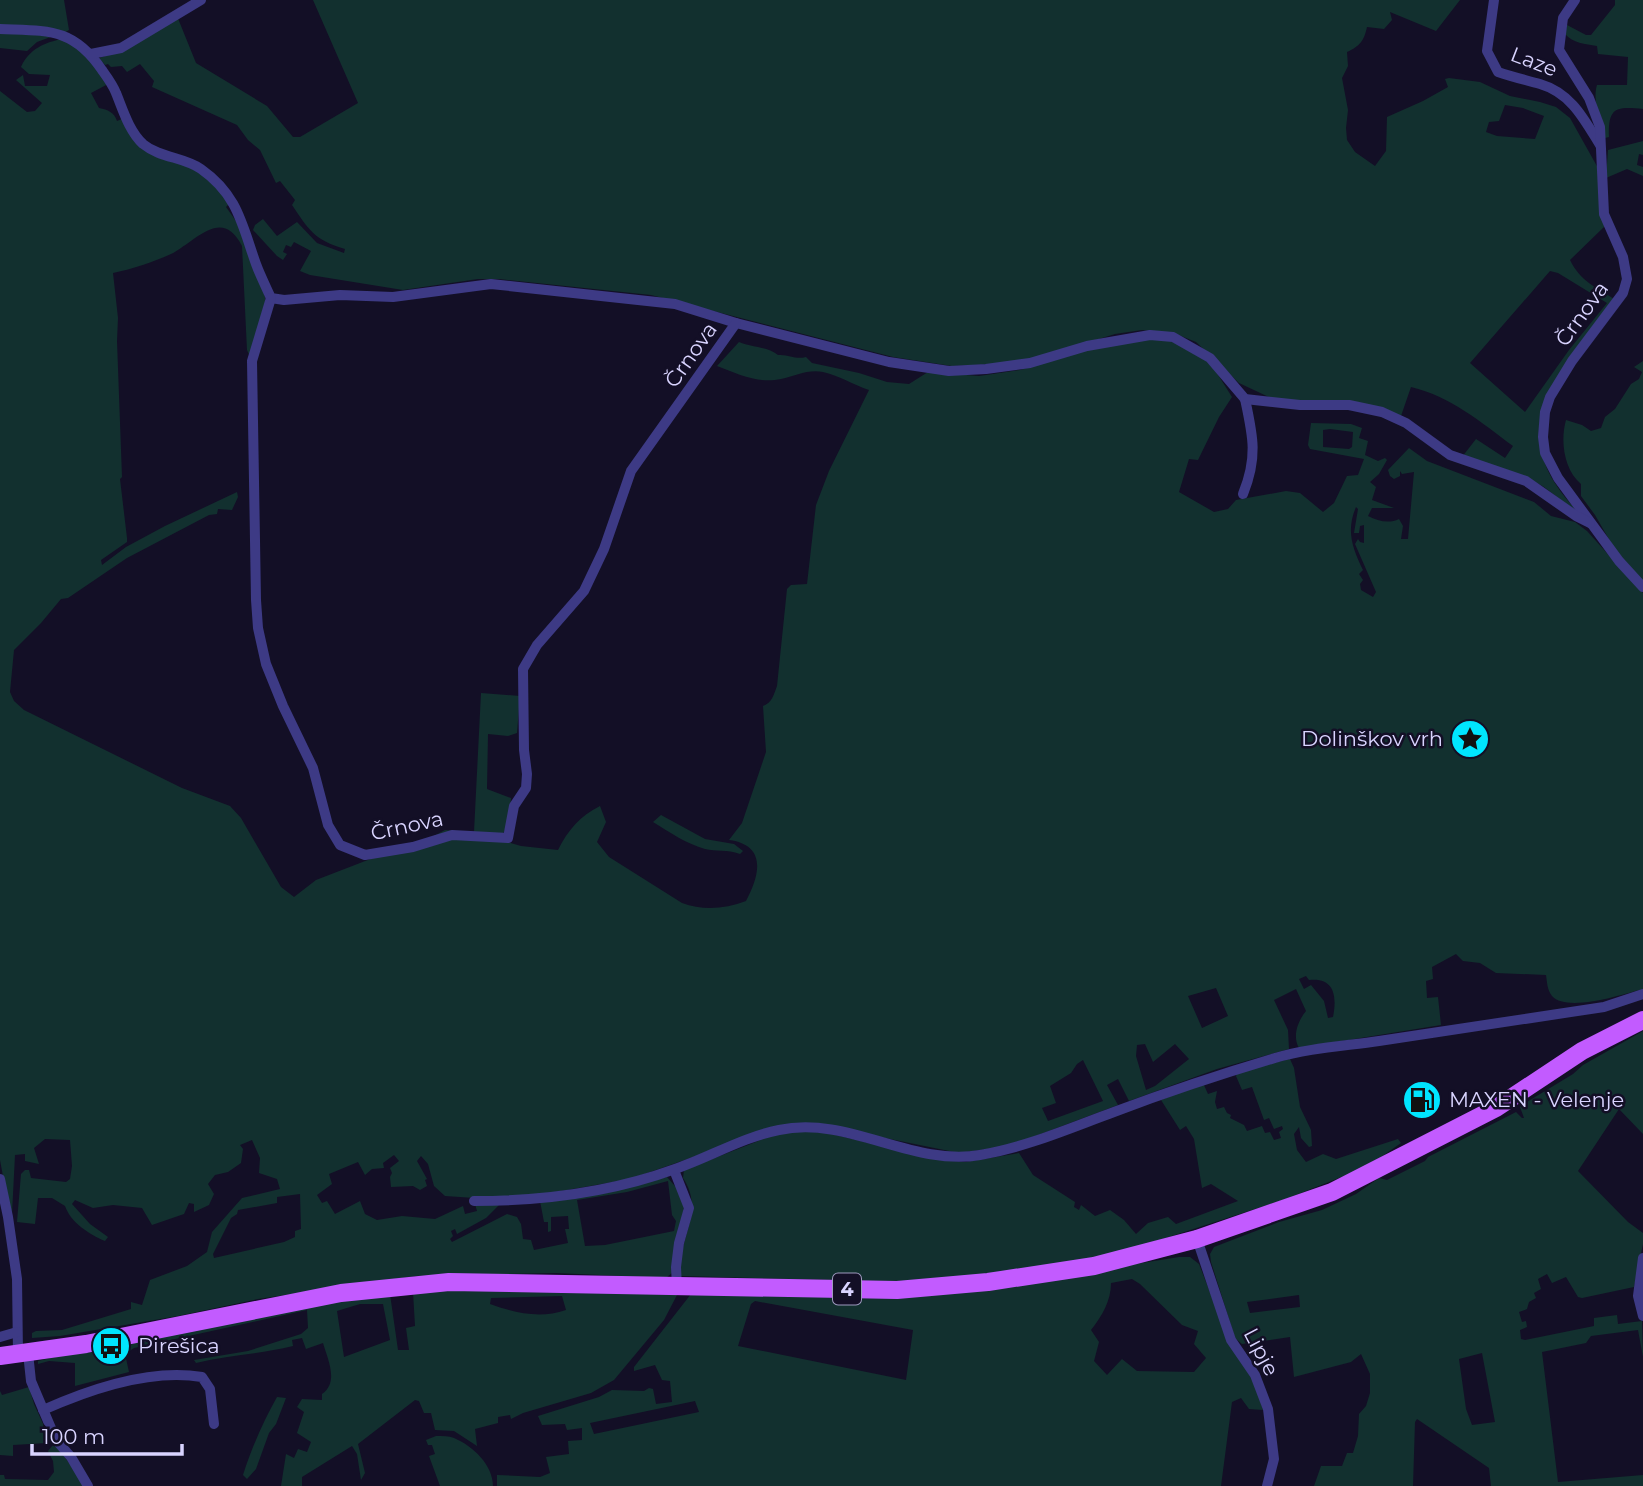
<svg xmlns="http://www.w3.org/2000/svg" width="1643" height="1486" viewBox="0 0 1643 1486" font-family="Montserrat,sans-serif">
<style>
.green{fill:#12302f;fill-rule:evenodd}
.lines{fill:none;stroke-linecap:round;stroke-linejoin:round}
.street{stroke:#3d3a85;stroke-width:10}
.primary{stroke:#c25bff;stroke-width:18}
.labels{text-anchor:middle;stroke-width:5;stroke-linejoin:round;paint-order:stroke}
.shield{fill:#130f26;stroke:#9e99be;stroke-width:2}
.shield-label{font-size:19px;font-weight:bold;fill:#d9d4ff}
.street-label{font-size:21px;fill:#d9d4ff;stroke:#130f26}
.poi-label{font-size:21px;fill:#d9d4ff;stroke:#130f26;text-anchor:start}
</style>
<rect width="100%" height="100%" fill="#130f26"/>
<!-- green -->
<g class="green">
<polygon points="0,0 64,0 69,30 64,33 0,26"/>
<path d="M313,0H1460L1436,31L1390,12L1392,20L1384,29L1367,27C1364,41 1360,46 1347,52L1348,66L1342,78L1348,110L1346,128L1347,140L1355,152L1375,166L1386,151L1387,117L1423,101L1448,87L1445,79L1449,78L1480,82L1510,96L1540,102L1556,107L1570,118L1598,168L1605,226L1570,260C1580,281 1596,287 1614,299L1543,405C1531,453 1550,483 1583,517L1544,487L1527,477L1462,457L1476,439L1505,458L1513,446C1482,423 1450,396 1411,387L1401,416L1310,401L1273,399L1239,383L1196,342L1176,334L1142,330L1115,334L1041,357L995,364L952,366L893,357L651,295L499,279H478L403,290L310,275L300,271L311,251L294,242L291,247L286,245L283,252L287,254L283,260L277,256L253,230L255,225L263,219L277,236L297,222L317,243L344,253L345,249C314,240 309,230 292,205L295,200L280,181L276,183L260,150L248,140L237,125L152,87L154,81L140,64L127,72L122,66L111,67L108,64L105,65L99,58L118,52L177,16L196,63L267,106L293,137H300L358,103ZM1505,105L1523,108L1544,116L1535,139L1497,136L1486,132L1489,122L1499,121ZM1550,271L1558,273L1607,303L1569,350L1525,412L1470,363Z"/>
<path d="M1615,0H1643V109C1615,106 1608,108 1609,137L1605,138C1601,120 1592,101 1597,85H1627L1628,57L1598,54L1597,46C1585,44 1573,43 1565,34L1567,25L1586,35H1591L1615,5Z"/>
<polygon points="0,31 56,35 37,42 27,51 0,48"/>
<path d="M63,39L74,43L110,83L91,93L99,108C108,110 114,112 117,121L124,118L132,136L206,175L230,203L226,207L246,235L265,297V305L251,359L247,350L242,246C222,206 196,241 171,254C153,262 133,269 113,273L118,318L117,341L122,477L120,479L127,538V542L101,560L102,565L126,547L165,526L237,492L238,497L232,510L218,509L217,514L209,515L127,558L68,598L61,599L41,623L14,650L10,692L14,701L24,710L182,788L230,806L241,818L281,887L294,897L316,880L373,858L413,847L445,830L474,832L481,693L520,696L517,733L508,736L488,734L487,789L511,798L509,826L503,833L504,841L521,846L558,850C568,830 580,816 600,806L606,822L597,842L609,857L682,903C703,911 725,909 746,901C760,875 767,845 729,840L742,823L766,752L763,706C772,703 774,694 777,686L787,589L791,585L807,584L816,505L829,471L869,390C854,385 838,375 823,372C808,369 795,376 781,379C758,384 738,374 717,366L739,342C753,348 767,346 778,355C789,354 795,360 806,357L812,363L859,373L887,382L909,384L928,372L979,376L1020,370L1086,350L1139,339L1168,340L1201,355L1215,370L1232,397L1219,417L1198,460L1189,459L1179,492L1214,512L1228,509L1236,500L1286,491L1300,493L1323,512L1334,503L1347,476L1358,475L1364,459L1310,449L1308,445L1311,423L1351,424L1362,428L1359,438L1368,441L1365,455L1378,461L1385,458L1387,460L1379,474L1370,482L1376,487L1372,500L1394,508H1372L1368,516C1378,521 1389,524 1399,519L1403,526L1401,539H1408L1414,472L1402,474L1400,471V476L1394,479L1390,476L1388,470L1409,448L1427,461L1534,502L1551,516L1575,522L1587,531L1643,593V989C1624,994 1567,1013 1552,996C1547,990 1547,981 1546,975L1496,973L1480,963L1463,961L1456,954L1432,967L1433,979L1426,981L1427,998L1438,997L1441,1025L1299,1048C1292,1036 1298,1021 1306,1011L1296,989L1274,1000L1288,1030L1289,1049L1217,1069L1129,1101L1118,1079L1107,1085L1118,1105L1009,1146L959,1153L821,1125L696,1156L630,1179L527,1197L490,1199L445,1196L434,1186L428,1164L421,1156L417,1161L427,1179L425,1180L427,1186L420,1190L413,1186L391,1187L390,1177L392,1173L390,1168L399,1161L394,1155L383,1163L384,1168L372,1169L365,1175L358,1162L329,1174L332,1184L317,1195L322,1203L327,1201L335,1214L360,1201L365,1214L377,1220L402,1216L435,1219L463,1206L465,1214L477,1211L475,1204L499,1205L486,1218L457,1234L455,1229L451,1231L453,1236L450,1239L452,1242L507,1214L517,1217L521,1224L523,1239L531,1240L534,1250L568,1243L565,1229H569L568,1216L551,1217V1231L548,1232V1222H544L540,1201L667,1177L681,1193L685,1201L673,1272L666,1278L556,1273L416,1276L258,1299L178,1316L60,1336L32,1338V1333L36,1331L62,1330L131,1309V1302L142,1305L150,1280L187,1266L207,1252L212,1232L242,1198L280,1189L277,1179L259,1173L260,1158L252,1140L240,1145L243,1149L241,1163L228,1172L215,1175L208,1184L214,1194L209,1205L194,1212V1204L189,1203L184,1214L152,1225L142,1208L113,1205L93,1208L75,1200L72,1204L90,1224L108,1237L105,1241C89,1234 71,1223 65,1206L52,1198H38L35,1224L17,1222L21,1174L25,1170H29L31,1178L66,1182L70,1179L72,1166L70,1140L45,1139L34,1148L39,1164L25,1161V1154L15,1155L12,1214H10L0,1160V91L27,112L35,111L42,103L16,80L23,75L25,86H47L50,75L29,74L21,67C29,49 45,42 63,39ZM1330,429L1353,432L1352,447L1349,449L1323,447V430ZM1356,507L1358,509L1354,533H1359L1360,526L1364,525V543L1360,542L1358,539L1355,544L1376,592L1373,597L1361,590L1360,584L1363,580L1359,574L1363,570C1352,548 1346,530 1356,507ZM1306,976L1309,980C1335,977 1337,997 1333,1017L1328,1018L1324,1001L1311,985L1304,989L1299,979ZM1216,988L1228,1016L1202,1028L1188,996ZM1145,1044L1153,1062L1175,1044L1189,1059L1155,1086L1146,1090L1136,1056L1137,1045ZM1083,1060L1103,1101L1048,1121L1042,1108L1056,1103L1050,1086L1071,1073L1077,1064ZM668,1181L672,1215L676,1221L674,1231L605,1245L585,1246L577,1200L627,1192ZM300,1194L301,1229L295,1231V1237L284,1242L214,1258L213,1254L231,1218L237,1214L238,1210L277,1203V1197Z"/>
<polygon points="1643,141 1643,155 1639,154 1637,165 1643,167 1643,176 1627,169 1606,178 1608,150"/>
<path d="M1643,361V581L1614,548L1595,515L1581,496V484C1564,470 1560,441 1566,420L1582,425L1591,431L1601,428L1605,417L1615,409L1631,384L1639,379L1642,372L1634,367Z"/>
<path d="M661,815L705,839L734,844L743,851L740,854C727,849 716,852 705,849C687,844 669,832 653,822Z"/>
<path d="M1643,1031V1134L1619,1109L1578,1171L1628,1222L1643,1233V1244L1634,1287L1582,1298L1578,1297L1566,1277L1552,1283L1547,1274L1538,1279L1541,1289L1534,1293L1536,1298L1529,1302L1527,1309L1519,1312L1522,1322L1526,1321L1527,1327L1520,1330L1521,1339L1525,1340L1594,1326V1318L1617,1315L1618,1324L1642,1321L1643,1357L1638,1330L1591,1336L1586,1343L1542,1352L1558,1482L1643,1475V1486H1491L1489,1468L1417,1419L1415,1422L1413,1486H1314L1321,1466H1342L1347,1453H1353L1358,1436L1359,1414L1366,1406L1370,1393V1374L1361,1354L1351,1362L1294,1377L1290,1337L1242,1344L1235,1338L1211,1262L1210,1254L1214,1247L1279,1222L1322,1210L1356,1194L1379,1178L1387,1180L1425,1161L1428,1157L1516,1112L1522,1118H1524L1520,1107L1522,1105L1573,1074L1583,1065ZM1299,1295L1300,1307L1250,1313L1247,1302ZM1482,1353L1495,1422L1472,1425L1466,1409L1459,1359Z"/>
<path d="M1290,1059L1294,1068L1300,1107L1311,1130L1312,1146L1309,1147L1301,1138L1299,1127L1294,1134L1297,1150L1306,1162L1323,1154L1336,1159L1398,1139L1401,1143L1367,1167L1283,1200L1138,1247L1086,1259L1001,1273L907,1282L681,1276C676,1240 706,1212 683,1178L684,1170L779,1133L804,1131L823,1132L941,1160L966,1162L1019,1153L1033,1175L1075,1202L1074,1207L1079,1210L1081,1205L1095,1216L1110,1210L1124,1220L1136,1234L1148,1223L1168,1217L1176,1224L1238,1201L1211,1184L1202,1188L1194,1139L1186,1126L1180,1130L1161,1100L1203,1083L1208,1094L1217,1091L1215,1102L1217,1109L1224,1107L1227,1113L1231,1115L1230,1118L1244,1125L1247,1131L1262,1126L1265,1133L1270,1132L1274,1140L1281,1138L1279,1132L1283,1129L1282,1126L1274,1129L1269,1118L1264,1120L1252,1087L1242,1090L1236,1076L1237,1072Z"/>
<path d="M1179,1257H1190L1199,1264L1222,1323L1254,1381L1263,1410L1249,1409L1241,1398L1232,1402L1221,1486H497V1475L540,1477L550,1473L546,1457L569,1454L568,1441L582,1440V1428L567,1430L565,1424L542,1425L538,1416L599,1397L612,1390L644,1391L649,1388L653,1389L656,1404L672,1402L670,1381L662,1380L655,1365L634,1371V1367L691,1294L808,1296L1123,1266ZM1132,1279L1140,1284L1182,1325L1198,1331L1194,1344L1206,1358L1194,1372L1137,1371L1122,1359L1107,1375L1094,1361L1099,1342L1091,1330C1102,1316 1111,1301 1111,1283ZM755,1301L913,1330L906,1380L738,1346L751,1304ZM695,1401L699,1412L594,1434L590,1423Z"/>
<path d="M466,1287L677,1295L664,1320L614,1380L591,1393L523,1413L511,1419L510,1415L498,1417V1423L475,1429L477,1446L454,1431L435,1430L431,1413H424L419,1401L415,1400L358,1444L365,1473L361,1480L357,1454L352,1446L302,1477V1486H281L286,1454L294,1458L298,1449L307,1452L311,1442L297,1433L304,1412L297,1407L302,1399L322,1400V1394C339,1382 328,1360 323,1343L306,1349L302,1338L292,1340L293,1346C261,1354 228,1355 196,1363L194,1360L248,1351L301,1334L308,1328L307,1310L134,1348L125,1354L129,1372L75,1386V1363L49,1361L38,1364V1361C60,1355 82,1353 105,1351L107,1355C123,1352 136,1339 155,1335C233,1319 311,1306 390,1294L398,1350H409L406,1328L415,1326L413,1292ZM562,1296L566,1310C540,1319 515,1313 490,1304L491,1298ZM360,1304H383L390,1340L344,1357L337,1311Z"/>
<polygon points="29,1387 34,1404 49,1437 47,1443 13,1445 13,1456 0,1455 0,1391 2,1395"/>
<path d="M277,1397L286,1398L276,1424L269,1433L256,1469L247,1479L243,1475C252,1447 263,1422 277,1397Z"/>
<path d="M436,1436C442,1436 449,1436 454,1438C473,1446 493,1465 493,1486H440L429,1456L435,1454L432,1445H428L426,1440Z"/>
<polygon points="53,1445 57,1446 85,1486 0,1486 0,1475 4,1475 5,1479 48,1480 54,1472 53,1461 48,1451"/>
</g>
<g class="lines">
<!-- street -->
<g class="street">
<path d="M1494,0L1487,51L1498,72C1512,77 1526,80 1540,84C1571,93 1584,119 1600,145"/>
<polyline points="1575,0 1563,18 1559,50 1589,98 1600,127 1604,214 1623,257 1627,279 1623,293 1572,361 1550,397 1545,412 1543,437 1545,453 1558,478 1619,561 1643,587"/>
<path d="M0,29C47,31 73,27 102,70C107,77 113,85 116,93C123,110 129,131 143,144C160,158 184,157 201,169C238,195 242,225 256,264C260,275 266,287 271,298L284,300L340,295L393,297L491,284L675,304L736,323L889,362L949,371L986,369L1030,363L1087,346L1150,335L1173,337L1210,358L1245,399L1300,405H1349L1382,412L1406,423L1450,455L1526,481L1576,516L1590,523"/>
<polyline points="91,54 121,48 201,0"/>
<polyline points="271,298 252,361 256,600 258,628 266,664 283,706 313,768 328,825 340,845 365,855 413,847 452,835 508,838 514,806 526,788 527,774 524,750 523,669 537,645 584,591 604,549 631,471 736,323"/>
<path d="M1243,494C1258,457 1253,436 1245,399"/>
<polyline points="674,1170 689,1208 679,1243 676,1267 677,1287"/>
<polyline points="0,1179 8,1217 17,1279 18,1354"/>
<path d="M474,1201C541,1201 612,1192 675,1169C710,1157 743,1137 779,1130C848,1115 912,1167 980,1155C1027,1147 1070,1128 1114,1112C1167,1092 1221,1074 1275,1058C1308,1048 1345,1046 1379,1041C1454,1029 1529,1018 1604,1007L1643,994"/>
<polyline points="1197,1239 1231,1340 1255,1375 1268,1409 1274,1459 1267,1486"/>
<polyline points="1643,1258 1638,1296 1643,1316"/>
<polyline points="0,1337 17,1332"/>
<polyline points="28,1353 31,1381 56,1440 71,1457 88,1486"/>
<path d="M43,1410C90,1389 150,1368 202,1377L210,1389L214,1424"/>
</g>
<!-- primary -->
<polyline class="primary" points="0,1356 86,1344 341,1293 449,1282 897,1290 988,1282 1094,1266 1197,1239 1332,1192 1496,1108 1582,1051 1643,1020"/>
</g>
<!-- icons -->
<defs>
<symbol id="sight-disc" viewBox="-11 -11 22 22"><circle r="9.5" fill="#00e5ff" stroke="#130f26"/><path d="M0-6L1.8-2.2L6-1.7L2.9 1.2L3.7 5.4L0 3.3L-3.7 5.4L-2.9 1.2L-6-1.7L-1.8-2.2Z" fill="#111"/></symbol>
<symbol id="fuel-disc" viewBox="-11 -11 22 22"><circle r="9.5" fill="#00e5ff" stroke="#130f26"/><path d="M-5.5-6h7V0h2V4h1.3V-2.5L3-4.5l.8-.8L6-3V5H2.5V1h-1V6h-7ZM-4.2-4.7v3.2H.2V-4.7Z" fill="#111"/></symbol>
<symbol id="bus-disc" viewBox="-11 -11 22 22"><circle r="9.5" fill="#00e5ff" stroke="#130f26"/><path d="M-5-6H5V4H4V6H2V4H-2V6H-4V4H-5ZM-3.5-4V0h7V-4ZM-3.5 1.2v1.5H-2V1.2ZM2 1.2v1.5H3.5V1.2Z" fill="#111"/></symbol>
</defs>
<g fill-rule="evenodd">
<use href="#sight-disc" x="1448" y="717" width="44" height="44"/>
<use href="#fuel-disc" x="1400" y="1078" width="44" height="44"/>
<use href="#bus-disc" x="89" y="1324" width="44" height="44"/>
</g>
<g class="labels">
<!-- shield labels -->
<rect class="shield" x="833" y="1273.5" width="28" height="31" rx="5"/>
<g class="shield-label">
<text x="847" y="1296">4</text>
</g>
<!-- street labels -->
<g class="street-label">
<text transform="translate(1534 62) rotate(21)" y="7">Laze</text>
<text transform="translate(1582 314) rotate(-54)" y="7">Črnova</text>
<text transform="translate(691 355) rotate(-55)" y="7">Črnova</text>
<text transform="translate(407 826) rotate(-12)" y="7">Črnova</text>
<text transform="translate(1261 1352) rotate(62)" y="7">Lipje</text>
</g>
<!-- poi labels -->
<g class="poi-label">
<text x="1443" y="746" text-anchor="end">Dolinškov vrh</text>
<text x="1449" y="1107">MAXEN - Velenje</text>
<text x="138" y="1353">Pirešica</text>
</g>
</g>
<!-- scale -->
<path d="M32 1444v10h150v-10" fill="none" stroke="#d9d4ff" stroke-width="3.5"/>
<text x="42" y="1444" font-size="21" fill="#d9d4ff" stroke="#130f26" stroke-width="5" paint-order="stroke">100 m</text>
</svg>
